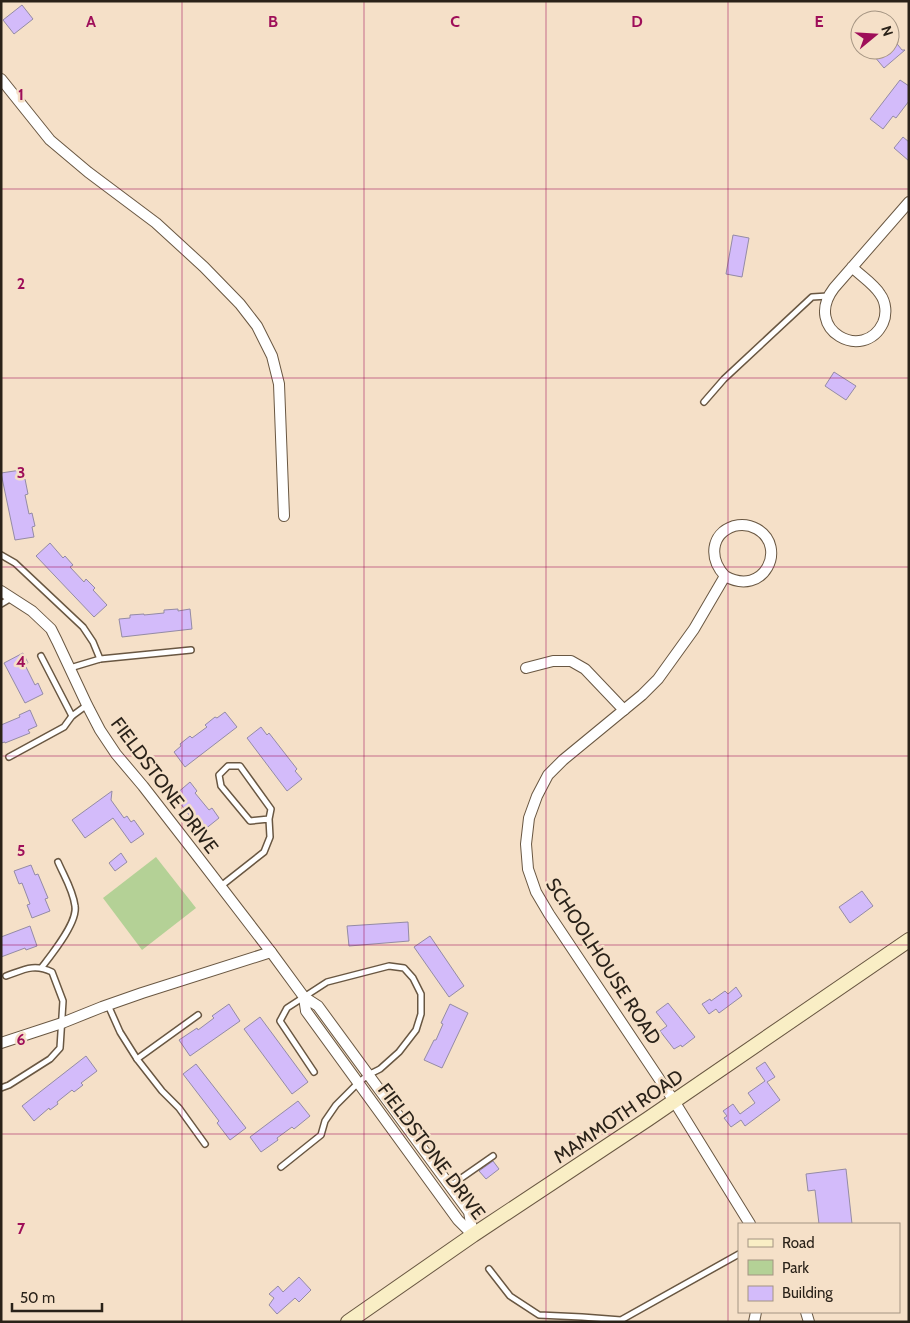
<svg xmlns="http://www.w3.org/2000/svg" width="910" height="1323" viewBox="0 0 910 1323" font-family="Cabin,sans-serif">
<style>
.green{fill:#b4d196}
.building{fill:#d3bbfa;stroke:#948ba5}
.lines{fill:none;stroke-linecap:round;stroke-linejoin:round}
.lane-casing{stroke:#695742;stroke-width:8}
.street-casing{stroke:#695742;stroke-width:12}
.secondary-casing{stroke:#695742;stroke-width:16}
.lane{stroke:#fff;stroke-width:5}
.street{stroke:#fff;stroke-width:10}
.secondary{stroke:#f9eec5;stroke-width:14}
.grid{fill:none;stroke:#9e0e59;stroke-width:1;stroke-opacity:0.55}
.labels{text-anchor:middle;stroke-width:5;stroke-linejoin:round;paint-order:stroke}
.street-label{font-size:19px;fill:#2a2219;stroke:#f5e0c8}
.grid-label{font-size:16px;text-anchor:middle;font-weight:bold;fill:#9e0e59;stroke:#f5e0c8;stroke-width:5;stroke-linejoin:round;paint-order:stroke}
</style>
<rect width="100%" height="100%" fill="#f5e0c8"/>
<!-- green -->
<polygon class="green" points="156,857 196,908 142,950 103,898"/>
<!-- building -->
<g class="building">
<polygon points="22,5 33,19 14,34 3,20"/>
<polygon points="890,35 902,50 905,50 884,68 869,50 890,50"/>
<polygon points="900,80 909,86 909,101 896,118 893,116 883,129 870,119"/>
<polygon points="903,137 909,142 909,161 894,148"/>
<polygon points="733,235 749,238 742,277 726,274"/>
<polygon points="834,372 856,386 846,400 825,386"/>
<polygon points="21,470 22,479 25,479 28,494 25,495 29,514 32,513 35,526 32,527 34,537 15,540 1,473"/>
<polygon points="50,543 63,558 65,556 73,565 70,567 84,582 86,579 95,588 93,590 107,605 94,617 36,556"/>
<polygon points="178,609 178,611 190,609 192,629 122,637 119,619 130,618 130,615 144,614 144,615 164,613 164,610"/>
<polygon points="23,653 28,663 25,665 35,685 38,683 43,694 25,703 4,663"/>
<polygon points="30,710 37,726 28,730 30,733 5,743 5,742 1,743 1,725 20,717 19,715"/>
<polygon points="225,712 237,727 185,767 174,752 181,746 180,744 190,736 192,738 207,727 205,725 215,717 217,718"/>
<polygon points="261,727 267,735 269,733 297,769 295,771 302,779 287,791 247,738"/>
<polygon points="190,782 197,791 195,793 209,810 212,808 219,818 204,830 198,822 196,824 180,803 182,801 176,794"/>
<polygon points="112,791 111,800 124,818 127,816 131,822 134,820 144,834 131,843 113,818 85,838 72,820"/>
<polygon points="121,853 127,862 115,871 109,863"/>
<polygon points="31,865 35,875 38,874 48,898 45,899 50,911 32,918 27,905 30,904 22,883 19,884 14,871"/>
<polygon points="862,891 873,906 850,923 839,907"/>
<polygon points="408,922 409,941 349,946 347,926"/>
<polygon points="30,926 37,946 26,950 25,948 1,957 1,937"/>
<polygon points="430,936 464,986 449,997 414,947"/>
<polygon points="736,987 742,996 719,1013 716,1009 709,1014 702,1004 710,999 711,1001 725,991 728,994"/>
<polygon points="668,1003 695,1037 682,1047 681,1045 674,1049 660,1031 667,1026 656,1012"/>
<polygon points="229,1004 240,1021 190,1056 179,1040 197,1028 198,1030 214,1018 212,1016"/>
<polygon points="450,1004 468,1013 442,1068 424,1060 434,1040 436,1040 443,1024 441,1023"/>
<polygon points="260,1017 308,1082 292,1094 244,1029"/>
<polygon points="86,1056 97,1071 81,1083 83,1085 74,1092 72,1090 57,1102 58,1104 50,1110 49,1108 34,1121 22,1106"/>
<polygon points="765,1062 775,1077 767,1082 780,1100 745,1126 741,1120 731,1127 724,1118 727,1116 723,1111 733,1104 740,1114 755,1103 748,1093 765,1081 756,1068"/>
<polygon points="196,1064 246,1128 230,1140 217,1123 219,1121 183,1074"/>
<polygon points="298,1101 310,1116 294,1129 292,1127 277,1138 278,1140 261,1152 250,1137"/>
<polygon points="493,1161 499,1169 486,1179 479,1171"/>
<polygon points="846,1169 852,1224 819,1224 815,1190 808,1191 806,1174"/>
<polygon points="299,1277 311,1290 299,1302 295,1298 277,1314 269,1305 274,1298 269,1294 278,1286 283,1292"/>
</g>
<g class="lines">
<defs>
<g id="lane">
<polyline points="704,402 724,379 812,297 828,296"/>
<polyline points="1,555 15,563 83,627 93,642 100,659"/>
<polyline points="1,604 11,598"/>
<polyline points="41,656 72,716"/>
<polyline points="70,668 100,659 191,650"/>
<polyline points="9,757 64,727 72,716 87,705"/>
<polyline points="221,886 264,852 270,837 269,819 271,809 240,766 228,766 219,775 221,786 250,821 269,819"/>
<path d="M42,967C52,954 78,922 75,906C73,890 64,876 58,862"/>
<polyline points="108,1005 120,1032 137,1059 162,1091 179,1108 205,1144"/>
<polyline points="137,1059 198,1015"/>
<path d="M1,1088L9,1085L50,1059L60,1048L63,1001L52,972C34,963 23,970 6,976"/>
<polyline points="281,1167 321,1135 325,1121 336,1105 358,1083 368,1075 380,1069 399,1052 416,1030 421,1014 421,994 413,978 404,968 389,966 327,982 287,1008 280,1021 314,1072"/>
<polyline points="450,1186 493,1156"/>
<polyline points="489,1269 510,1296 539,1315 582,1317 621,1320 739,1254"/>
</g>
<g id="street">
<polyline points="1,79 50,140 88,172 156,223 204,267 240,304 257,326 272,356 279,384 284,516"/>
<path d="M852,267C861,276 874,284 880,294C886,302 887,314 883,323C864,363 802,330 834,288L909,202"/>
<path d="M725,576C709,559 710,534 734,526C742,524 750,525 757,529C788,547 764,598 725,576L694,629L658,679L642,695L563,760L548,775L537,796L529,818L526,844L528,869L536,892L549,914L674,1101L750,1224"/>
<polyline points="1,591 32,611 51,629 57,641 87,705 100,730 116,754 143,786 195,853 271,952 304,997 318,1006 469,1212 473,1235"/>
<polyline points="526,668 553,661 571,661 585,669 624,710"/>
<polyline points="304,997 306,1011 458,1220 473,1235"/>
<polyline points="1,1043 62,1023 102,1007 142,993 271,952"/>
<polyline points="806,1312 809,1322"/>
<polyline points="754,1322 756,1312"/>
</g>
<polyline id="secondary" points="348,1322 473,1235 648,1119 909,940"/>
</defs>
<!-- lane casing -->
<use href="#lane" class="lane-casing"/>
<!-- street casing -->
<use href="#street" class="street-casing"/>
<!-- secondary casing -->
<use href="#secondary" class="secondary-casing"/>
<!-- lane -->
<use href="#lane" class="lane"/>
<!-- street -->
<use href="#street" class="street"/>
<!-- secondary -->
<use href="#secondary" class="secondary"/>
</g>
<!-- grid -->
<path class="grid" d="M182,1V1322M364,1V1322M546,1V1322M728,1V1322M1,189H909M1,378H909M1,567H909M1,756H909M1,945H909M1,1134H909"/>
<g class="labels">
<!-- street labels -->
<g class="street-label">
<text transform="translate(165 785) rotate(53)" y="7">FIELDSTONE DRIVE</text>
<text transform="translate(604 961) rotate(57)" y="7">SCHOOLHOUSE ROAD</text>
<text transform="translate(618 1116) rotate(-34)" y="7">MAMMOTH ROAD</text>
<text transform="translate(432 1151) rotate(53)" y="7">FIELDSTONE DRIVE</text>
</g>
</g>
<g class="grid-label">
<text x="91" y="27">A</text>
<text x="273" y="27">B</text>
<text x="455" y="27">C</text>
<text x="637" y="27">D</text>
<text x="819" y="27">E</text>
<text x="21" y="100">1</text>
<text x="21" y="289">2</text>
<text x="21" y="478">3</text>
<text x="21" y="667">4</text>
<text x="21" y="856">5</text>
<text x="21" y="1045">6</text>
<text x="21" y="1234">7</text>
</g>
<!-- border -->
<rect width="910" height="1323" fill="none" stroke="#2a2219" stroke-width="5"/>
<!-- legend -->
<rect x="738" y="1223" width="162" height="90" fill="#f5e0c8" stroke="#a49482"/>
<rect x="748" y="1239" width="25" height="8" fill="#f9eec5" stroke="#a49482"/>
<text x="782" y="1248" font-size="15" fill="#2a2219">Road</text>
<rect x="748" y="1260" width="25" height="15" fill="#b4d196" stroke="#a49482"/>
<text x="782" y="1273" font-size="15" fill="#2a2219">Park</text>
<rect x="748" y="1286" width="25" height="15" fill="#d3bbfa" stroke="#a49482"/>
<text x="782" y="1298" font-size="15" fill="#2a2219">Building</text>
<!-- north arrow -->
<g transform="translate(875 35) rotate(72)"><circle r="24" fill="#f5e0c8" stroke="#a49482"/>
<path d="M0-4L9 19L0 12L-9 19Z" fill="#9e0e59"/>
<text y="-8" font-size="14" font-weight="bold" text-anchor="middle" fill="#2a2219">N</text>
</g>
<!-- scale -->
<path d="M12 1303v8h90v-8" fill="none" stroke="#2a2219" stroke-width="2.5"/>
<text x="20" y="1303" font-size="15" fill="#2a2219" stroke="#f5e0c8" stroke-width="4" paint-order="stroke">50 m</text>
</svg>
